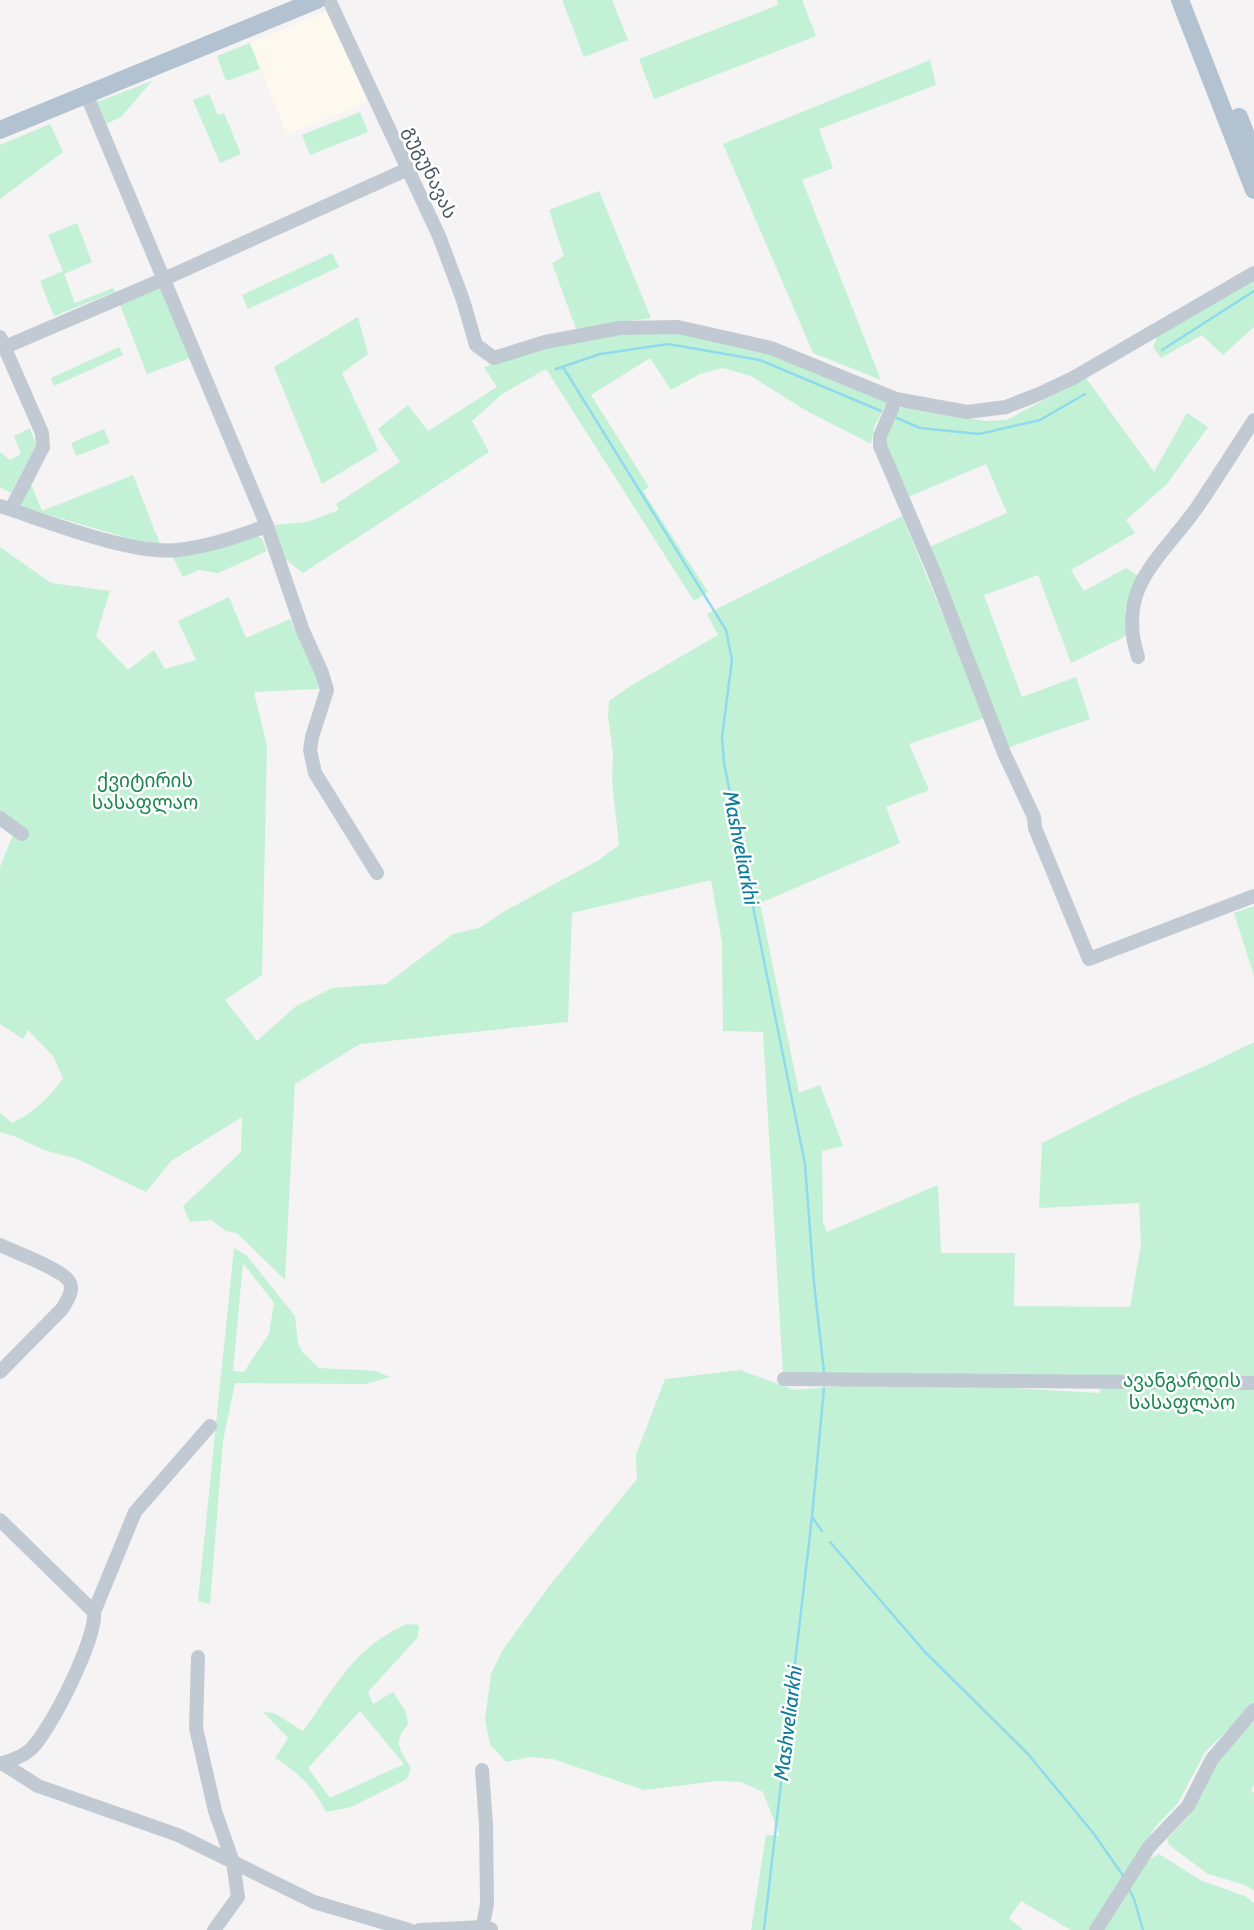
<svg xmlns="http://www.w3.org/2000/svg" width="1254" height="1930" viewBox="0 0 1254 1930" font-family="Cabin,'Noto Sans Georgian',sans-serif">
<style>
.commercial{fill:#fdf9ef}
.green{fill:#c3f1d5;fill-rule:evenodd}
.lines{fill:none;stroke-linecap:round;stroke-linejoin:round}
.stream{stroke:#90daee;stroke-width:2.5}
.minor{stroke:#c1cad2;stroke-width:14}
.major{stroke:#b3c2d1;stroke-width:18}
.labels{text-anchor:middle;stroke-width:5;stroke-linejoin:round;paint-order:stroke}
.street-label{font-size:19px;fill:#4a5661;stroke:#fff}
.park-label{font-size:19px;fill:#17864f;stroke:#fff}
.water-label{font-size:21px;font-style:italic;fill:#0c7c9b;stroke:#fff}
</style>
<rect width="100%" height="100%" fill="#f5f3f3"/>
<!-- commercial -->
<polygon class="commercial" points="330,10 367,102 287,135 250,43"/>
<!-- green -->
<g class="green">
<polygon points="562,0 612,0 628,40 584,57"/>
<polygon points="777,0 802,0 816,36 654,99 639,59 778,5"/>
<polygon points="250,43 260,69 226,81 217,56"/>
<polygon points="930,60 936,85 819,129 833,168 802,180 881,380 813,353 723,144"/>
<polygon points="152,81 121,117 106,124 97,102"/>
<polygon points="209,94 218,115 224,113 241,154 220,163 193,100"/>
<polygon points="360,112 368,132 310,155 302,135"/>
<polygon points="50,124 63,152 0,199 0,145"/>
<polygon points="599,191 651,318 576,329 552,263 564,256 549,210"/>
<polygon points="77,223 92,262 64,274 75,303 113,288 115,292 54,316 40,281 63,271 48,235"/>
<polygon points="332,253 339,267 248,309 242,295"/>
<polygon points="1254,280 1254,327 1223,355 1202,335 1161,358 1153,347 1159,331"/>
<polygon points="158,287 162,288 193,357 147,374 119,302"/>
<polygon points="358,317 368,354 342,373 378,450 322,484 274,367"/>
<polygon points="678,331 770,352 889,399 874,427 871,444 805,410 751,376 723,368 700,374 671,390 650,358 591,395 649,487 643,491 708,592 694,601 546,369 502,394 472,421 489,452 303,573 285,559 274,525 307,522 339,510 336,504 400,462 378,429 408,405 428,431 497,387 484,367 555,345 619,333"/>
<polygon points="119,347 123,355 54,386 51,378"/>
<polygon points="1086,378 1154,472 1187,413 1208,427 1167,484 1126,520 1135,533 1071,570 1084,591 1126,568 1139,576 1125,609 1126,636 1071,663 1038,575 984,595 1022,697 1076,677 1090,719 1007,748 927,548 1007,513 986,464 906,498 887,447 886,436 895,411 904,407 985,421 1006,420"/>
<polygon points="30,428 36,445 11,493 0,487 0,452 10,460 21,454 14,436"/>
<polygon points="104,429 110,443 76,456 71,443"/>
<polygon points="133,475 160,544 131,539 22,507 22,496 31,484 42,511"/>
<path d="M902,516L985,718L909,744L929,790L886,807L900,843L760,903L799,1093L820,1085L843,1146L822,1151L823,1223L827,1232L938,1185L941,1253H1015L1014,1306L1130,1307L1141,1245L1139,1203L1039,1208L1042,1143L1133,1097L1203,1067L1254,1042V1704L1205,1752L1178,1803L1156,1826L1090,1930H1071L1021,1901L1009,1918L1023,1930H751L766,1835L780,1836L763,1792L741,1782L718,1781L644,1790L553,1759L530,1757L506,1762L490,1744L485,1720L491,1674L502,1651L550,1585L637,1479L636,1455L665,1379L740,1370L795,1390L850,1385L976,1386L1099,1393L1107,1379L783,1374L763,1032L723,1031L722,942L711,880L572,913L568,1022L360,1044L295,1084L285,1280L237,1233L226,1231L211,1220L190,1222L183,1206L241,1152L242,1117L171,1161L146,1192L77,1159L44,1150L14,1136L0,1132V1113L12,1123C34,1112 49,1098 63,1078L53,1056L28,1030L23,1039L0,1024V867L13,835L26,842L0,818V547L51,583L110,591L96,636L128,670L154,650L165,669L196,660L178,621L229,597L246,638L290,619L317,677L318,689L254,692L267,746L262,975L225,1000L257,1041L295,1007L332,988L386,984L453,934L479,928L505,911L599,860L619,845L612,781L613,754L608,716L609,701L632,685L718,635L707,614Z"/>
<polygon points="255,534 262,539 267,551 218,573 199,570 183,577 172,556"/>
<polygon points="1254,906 1254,976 1234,913"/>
<path d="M234,1248L247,1256L295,1316L298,1343L303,1353L319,1368L376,1371L390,1377L366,1384L235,1383L223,1441L210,1604L198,1601ZM243,1263L274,1303L269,1334L244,1372L233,1371Z"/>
<path d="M407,1624L419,1625L418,1637L368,1692L373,1704L393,1692L406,1712L408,1724C392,1743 400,1749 411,1768L407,1779L351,1807L326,1812C312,1785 300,1774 275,1758L288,1738L263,1712L274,1713L303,1731C336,1686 354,1647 407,1624ZM360,1711L404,1764L330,1798L308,1768Z"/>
<polygon points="1254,1721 1254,1785 1251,1790 1254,1793 1254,1891 1245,1885 1208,1874 1169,1845 1167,1839 1189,1816 1213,1767"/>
<polygon points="1159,1854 1202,1881 1245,1896 1254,1903 1254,1930 1101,1930 1146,1861"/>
</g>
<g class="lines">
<!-- stream -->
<g class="stream">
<polyline points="1162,350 1254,291"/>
<polyline points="563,367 726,630 732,660 722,737 724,763 805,1164 814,1283 824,1372"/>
<polyline points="556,369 600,354 668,344 760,360 881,411"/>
<polyline points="897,418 920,428 979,434 1040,420 1085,394"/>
<polyline points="822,1531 812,1517 824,1388"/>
<polyline points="830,1542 925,1652 1028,1754 1094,1834 1124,1877"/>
<polyline points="1130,1891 1134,1899 1143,1930"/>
<polyline points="764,1930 812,1517"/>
</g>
<!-- minor -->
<g class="minor">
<polyline points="329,0 439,236 463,300 476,345 494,358 545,342 620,328 678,327 771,348 896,399 967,412 1006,407 1039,394 1073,378 1254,273"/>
<polyline points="87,96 267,526 303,631 322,673 327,690 312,737 310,750 315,773 377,873"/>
<polyline points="0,337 42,433 43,447 11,509"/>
<polyline points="5,347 164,279 408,169"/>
<polyline points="896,399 880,436 880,446 934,572 1004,753 1034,817 1035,828 1089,959 1254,896"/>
<path d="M0,506C47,521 130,555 178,550C209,547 237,536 267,526"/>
<path d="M1138,657C1115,586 1162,558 1198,506C1217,478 1235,449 1254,420"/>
<polyline points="0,818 22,834"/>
<path d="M0,1245C14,1252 65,1270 70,1283C74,1292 66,1302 62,1309L0,1372"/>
<polyline points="784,1379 1254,1383"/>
<polyline points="0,1520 94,1612"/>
<polyline points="198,1657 196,1728 215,1811 233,1862 238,1897 214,1930"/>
<polyline points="2,1763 38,1786 178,1835 314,1902 409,1930"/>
<path d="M0,1764C10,1761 22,1757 30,1750C50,1732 97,1638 94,1612L135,1512L210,1426"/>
<polyline points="482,1770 486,1824 487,1904 482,1930"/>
<polyline points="419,1930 484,1927 491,1929"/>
<polyline points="1096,1930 1149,1847 1188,1806 1212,1759 1254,1710"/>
</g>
<!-- major -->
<g class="major">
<polyline points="1180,0 1254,190"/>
<polyline points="1239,117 1254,156"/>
<polyline points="0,130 317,0"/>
</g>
</g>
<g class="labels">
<!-- street labels -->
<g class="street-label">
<text transform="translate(431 172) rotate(65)" y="7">გუგუნავას</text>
</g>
<!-- park labels -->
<g class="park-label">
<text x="145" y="787">ქვიტირის<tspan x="145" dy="22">სასაფლაო</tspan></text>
<text x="1182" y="1387">ავანგარდის<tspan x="1182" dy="22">სასაფლაო</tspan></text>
</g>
<!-- water labels -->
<g class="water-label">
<text transform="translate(741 848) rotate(79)" y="7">Mashveliarkhi</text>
<text transform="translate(788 1723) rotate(-83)" y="7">Mashveliarkhi</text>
</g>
</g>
</svg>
